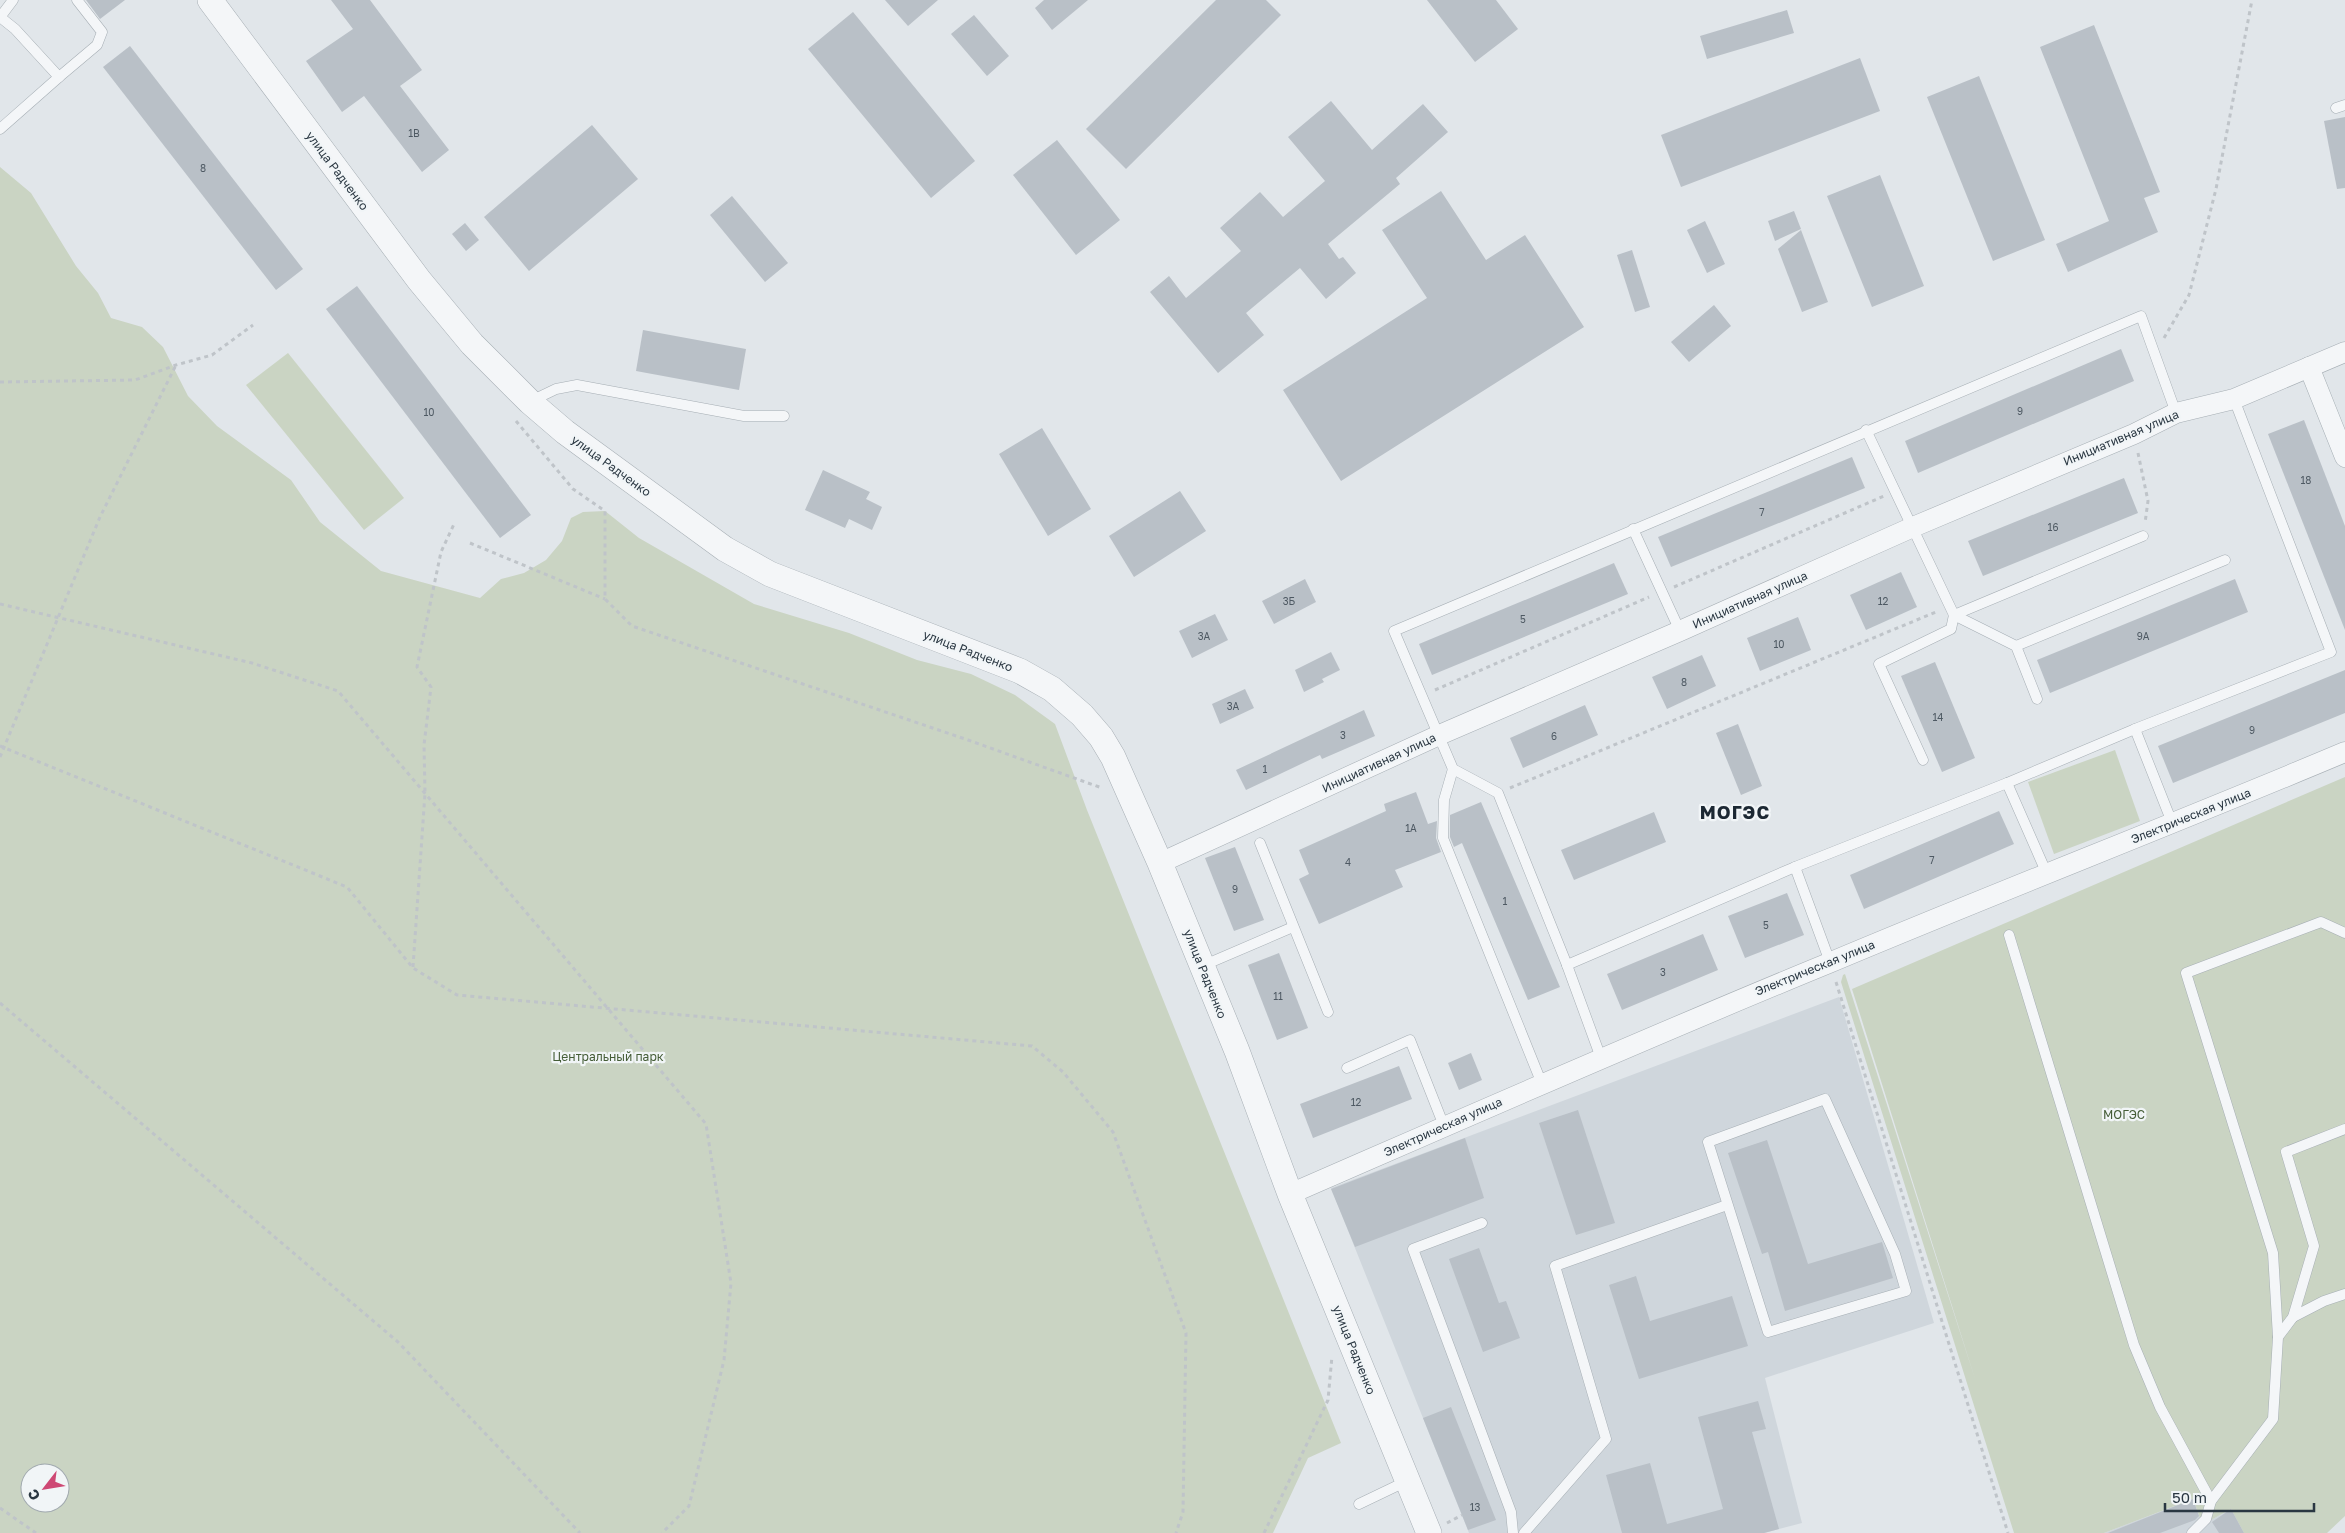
<svg xmlns="http://www.w3.org/2000/svg" width="2345" height="1533" viewBox="0 0 2345 1533" font-family="'Golos Text',sans-serif">
<style>
.built{fill:#cfd6dc}
.green{fill:#cad4c3;fill-rule:evenodd}
.building{fill:#b9c0c7}
.lines{fill:none;stroke-linecap:round;stroke-linejoin:round}
.service-casing{stroke:#a6aeb4;stroke-width:11}
.minor-casing{stroke:#a6aeb4;stroke-width:21}
.tertiary-casing{stroke:#a6aeb4;stroke-width:26}
.path{stroke:#bfc4c9;stroke-width:3;stroke-dasharray:4 4;stroke-linecap:butt}
.service{stroke:#f4f6f8;stroke-width:10}
.minor{stroke:#f4f6f8;stroke-width:20}
.tertiary{stroke:#f4f6f8;stroke-width:25}
.labels{text-anchor:middle;stroke-width:4.5;stroke-linejoin:round;paint-order:stroke}
.number-label{font-size:10px;fill:#4e5963}
.street-label{font-size:12px;fill:#2a3742;stroke:#f1f5f7}
.park-label{font-size:12px;fill:#455d37;stroke:#f1f5f7}
.district-label{font-size:18px;font-weight:bold;letter-spacing:1px;fill:#1c2833;stroke:#f1f5f7}
</style>
<rect width="100%" height="100%" fill="#e1e6ea"/>
<!-- built -->
<g class="built">
<polygon points="1839,997 1934,1323 1765,1378 1802,1523 1764,1533 1469,1533 1331,1188"/>
<polygon points="2193,1499 2200,1518 2211,1520 2231,1509 2244,1533 2104,1533"/>
</g>
<!-- green -->
<g class="green">
<path d="M0,167L31,193L76,266L98,293L111,318L142,327L163,347L188,396L217,426L291,480L320,522L381,571L480,598L501,579L524,573L546,560L562,541L571,518L583,512L605,511L639,538L754,604L849,633L917,660L971,674L1015,695L1055,724L1087,810L1341,1443L1308,1458L1273,1533H0ZM30,1473H60V1503H30Z"/>
<polygon points="288,353 404,498 364,530 246,385"/>
<polygon points="2115,750 2140,821 2054,854 2028,782"/>
<polygon points="2345,777 2345,1516 2327,1533 2244,1533 2231,1509 2211,1520 2200,1518 2193,1499 2104,1533 2014,1533 1841,982 1843,975 1845,974 1976,1382 1852,989"/>
</g>
<!-- building -->
<g class="building">
<polygon points="86,0 125,0 100,19"/>
<polygon points="331,0 370,0 422,70 400,86 449,150 422,172 364,96 342,112 306,61 353,29"/>
<polygon points="885,0 938,0 908,26"/>
<polygon points="1044,0 1088,0 1052,30 1035,8"/>
<polygon points="1216,0 1266,0 1281,15 1126,169 1086,129"/>
<polygon points="1427,0 1496,0 1518,29 1475,62"/>
<polygon points="1787,10 1794,33 1707,59 1700,36"/>
<polygon points="853,12 975,161 931,198 808,49"/>
<polygon points="974,15 1009,56 987,76 951,34"/>
<polygon points="2094,25 2160,192 2144,198 2158,232 2068,272 2056,244 2109,221 2040,47"/>
<polygon points="130,46 303,269 276,290 103,67"/>
<polygon points="1860,58 1880,111 1681,187 1661,135"/>
<polygon points="1979,76 2045,240 1993,261 1927,97"/>
<polygon points="1331,101 1372,150 1423,104 1448,132 1396,178 1400,184 1328,244 1339,259 1343,257 1356,273 1326,299 1300,268 1246,313 1264,335 1218,373 1150,292 1169,276 1186,298 1241,251 1220,228 1260,192 1283,217 1325,181 1288,137"/>
<polygon points="2345,117 2345,188 2337,189 2324,121"/>
<polygon points="592,125 638,179 529,271 484,217"/>
<polygon points="1057,140 1120,220 1076,255 1013,175"/>
<polygon points="1880,175 1924,286 1872,307 1827,196"/>
<polygon points="1441,191 1486,260 1525,235 1584,327 1341,481 1283,390 1427,298 1382,230"/>
<polygon points="732,196 788,263 765,282 710,215"/>
<polygon points="1794,211 1801,229 1775,241 1768,221"/>
<polygon points="1705,221 1725,264 1707,273 1687,230"/>
<polygon points="465,223 479,240 466,251 452,234"/>
<polygon points="1801,230 1828,302 1802,312 1778,249"/>
<polygon points="1632,250 1650,307 1635,312 1617,255"/>
<polygon points="357,286 531,515 500,538 326,309"/>
<polygon points="1714,305 1731,326 1689,362 1671,342"/>
<polygon points="643,330 746,349 739,390 636,371"/>
<polygon points="2121,349 2134,381 1918,473 1905,441"/>
<polygon points="2304,420 2345,526 2345,630 2268,434"/>
<polygon points="1042,428 1091,509 1048,536 999,454"/>
<polygon points="1852,457 1865,488 1671,567 1658,537"/>
<polygon points="823,470 870,492 866,499 882,507 872,530 849,519 845,528 805,510"/>
<polygon points="2124,478 2138,513 1983,576 1968,541"/>
<polygon points="1180,491 1206,531 1134,577 1109,536"/>
<polygon points="1614,563 1628,594 1432,675 1419,644"/>
<polygon points="1901,572 1917,607 1866,630 1850,595"/>
<polygon points="1305,579 1316,602 1274,624 1262,601"/>
<polygon points="2235,579 2248,612 2050,693 2037,660"/>
<polygon points="1215,614 1228,640 1192,658 1179,631"/>
<polygon points="1798,617 1811,650 1760,671 1747,638"/>
<polygon points="1331,652 1340,670 1322,679 1324,682 1304,692 1295,670"/>
<polygon points="1702,655 1716,686 1667,709 1652,677"/>
<polygon points="1935,662 1975,758 1942,772 1901,676"/>
<polygon points="2345,670 2345,713 2173,783 2158,746"/>
<polygon points="1245,689 1254,708 1220,724 1212,704"/>
<polygon points="1585,705 1598,735 1523,768 1510,738"/>
<polygon points="1364,710 1375,736 1322,759 1320,755 1246,790 1236,770"/>
<polygon points="1738,724 1762,786 1741,795 1716,733"/>
<polygon points="1416,792 1428,824 1437,821 1436,838 1441,852 1395,870 1403,887 1319,924 1299,879 1309,874 1299,850 1386,811 1384,804"/>
<polygon points="1481,802 1560,987 1528,1000 1462,843 1454,847 1450,837 1450,815"/>
<polygon points="1999,811 2014,844 1864,909 1850,875"/>
<polygon points="1654,812 1666,842 1574,880 1561,850"/>
<polygon points="1235,847 1264,920 1234,931 1205,858"/>
<polygon points="1787,893 1804,935 1745,958 1728,916"/>
<polygon points="1703,934 1718,970 1622,1010 1607,974"/>
<polygon points="1279,953 1308,1028 1277,1040 1248,965"/>
<polygon points="1471,1053 1482,1080 1459,1090 1448,1063"/>
<polygon points="1399,1066 1412,1099 1313,1138 1300,1104"/>
<polygon points="1578,1110 1615,1223 1576,1235 1539,1123"/>
<polygon points="1465,1138 1484,1198 1355,1247 1331,1189"/>
<polygon points="1767,1140 1808,1264 1882,1242 1893,1278 1785,1311 1768,1252 1762,1254 1728,1153"/>
<polygon points="1479,1248 1499,1303 1506,1301 1520,1338 1483,1352 1449,1259"/>
<polygon points="1636,1276 1650,1321 1732,1296 1748,1346 1639,1379 1609,1285"/>
<polygon points="1758,1401 1766,1429 1752,1432 1779,1529 1764,1533 1622,1533 1606,1475 1650,1463 1667,1524 1723,1509 1698,1417"/>
<polygon points="1451,1407 1496,1520 1468,1530 1423,1418"/>
<polygon points="2193,1499 2199,1516 2195,1520 2160,1533 2108,1533"/>
<polygon points="2231,1509 2244,1533 2219,1533 2212,1522"/>
</g>
<g class="lines">
<defs>
<g id="service">
<polyline points="1,16 13,0"/>
<polyline points="0,17 15,29 59,77"/>
<polyline points="2336,108 2345,105"/>
<polyline points="0,129 59,77 97,45 102,32 77,0"/>
<polyline points="531,401 556,389 577,385 744,416 784,416"/>
<polyline points="1866,430 1954,615 2143,536"/>
<polyline points="1633,529 1680,631"/>
<polyline points="2016,646 2225,560"/>
<polyline points="1923,760 1879,664 1951,629 1954,615 2016,646 2037,699"/>
<polyline points="1453,769 1444,800 1443,838 1542,1084"/>
<polyline points="2007,783 2135,729"/>
<polyline points="2173,825 2135,729 2331,652 2234,399"/>
<polyline points="1260,843 1328,1012"/>
<polyline points="1795,867 2007,783 2047,874"/>
<polyline points="2009,935 2134,1345 2160,1407 2211,1501"/>
<polyline points="1567,965 1795,867 1830,962"/>
<polyline points="1202,966 1293,927"/>
<polyline points="1601,1058 1567,965 1498,793 1453,769 1394,631 2141,316 2176,413"/>
<polyline points="1347,1068 1410,1040 1444,1126"/>
<polygon points="1825,1099 1895,1254 1906,1291 1768,1332 1708,1142"/>
<polyline points="1482,1223 1413,1249 1511,1512 1513,1533"/>
<polyline points="2293,1317 2324,1301 2345,1294"/>
<polyline points="2278,1337 2273,1253 2186,973 2321,922 2345,933"/>
<polyline points="1359,1504 1407,1481"/>
<polyline points="1524,1533 1606,1439 1555,1266 1727,1205"/>
<polyline points="2192,1533 2206,1519 2211,1501 2273,1419 2278,1337 2293,1317 2314,1246 2286,1152 2345,1129"/>
</g>
<g id="minor">
<polyline points="2309,367 2345,457"/>
<polyline points="1160,863 1437,736 1680,631 1913,527 2134,434 2176,413 2234,399 2345,352"/>
<path d="M1290,1194C1469,1116 1648,1037 1829,963C2000,891 2174,824 2345,752"/>
</g>
<polyline id="tertiary" points="210,0 419,280 472,344 530,402 565,432 725,549 770,574 1020,671 1052,689 1082,715 1101,737 1113,757 1160,863 1237,1051 1290,1194 1429,1533"/>
</defs>
<!-- service casing -->
<use href="#service" class="service-casing"/>
<!-- minor casing -->
<use href="#minor" class="minor-casing"/>
<!-- tertiary casing -->
<use href="#tertiary" class="tertiary-casing"/>
<!-- path -->
<g class="path">
<polyline points="2164,338 2189,295 2216,189 2252,0"/>
<polyline points="0,382 135,380 176,365 212,355 253,325"/>
<polyline points="516,421 573,489 605,511 605,599 632,626 968,740 1102,788"/>
<polyline points="2138,453 2148,501 2145,523"/>
<polyline points="470,543 605,599"/>
<polyline points="1674,587 1884,496"/>
<polyline points="0,604 252,663 338,691 706,1124 731,1283 724,1360 689,1506 662,1533"/>
<polyline points="1435,690 1649,597"/>
<polyline points="0,746 347,887 413,968 457,995 1032,1046 1063,1072 1113,1132 1186,1333 1183,1512 1176,1533"/>
<polyline points="0,757 100,517 176,365"/>
<polyline points="1510,788 1936,612"/>
<polyline points="413,967 425,793 424,745 431,687 417,667 441,552 455,522"/>
<polyline points="1836,982 2008,1533"/>
<polyline points="0,1003 398,1342 580,1533"/>
<polyline points="0,1508 36,1533"/>
<polyline points="1447,1523 1462,1515"/>
<polyline points="1264,1533 1328,1400 1332,1356"/>
</g>
<!-- service -->
<use href="#service" class="service"/>
<!-- minor -->
<use href="#minor" class="minor"/>
<!-- tertiary -->
<use href="#tertiary" class="tertiary"/>
</g>
<g class="labels">
<!-- number labels -->
<g class="number-label">
<text x="414" y="137">1В</text>
<text x="203" y="172">8</text>
<text x="2020" y="415">9</text>
<text x="429" y="416">10</text>
<text x="2306" y="484">18</text>
<text x="1762" y="516">7</text>
<text x="2053" y="531">16</text>
<text x="1289" y="605">3Б</text>
<text x="1883" y="605">12</text>
<text x="1523" y="623">5</text>
<text x="1204" y="640">3А</text>
<text x="2143" y="640">9А</text>
<text x="1779" y="648">10</text>
<text x="1684" y="686">8</text>
<text x="1233" y="710">3А</text>
<text x="1938" y="721">14</text>
<text x="2252" y="734">9</text>
<text x="1343" y="739">3</text>
<text x="1554" y="740">6</text>
<text x="1265" y="773">1</text>
<text x="1411" y="832">1А</text>
<text x="1932" y="864">7</text>
<text x="1348" y="866">4</text>
<text x="1235" y="893">9</text>
<text x="1505" y="905">1</text>
<text x="1766" y="929">5</text>
<text x="1663" y="976">3</text>
<text x="1278" y="1000">11</text>
<text x="1356" y="1106">12</text>
<text x="1475" y="1511">13</text>
</g>
<!-- street labels -->
<g class="street-label">
<text transform="translate(337 171) rotate(53)" y="4">улица Радченко</text>
<text transform="translate(2121 438) rotate(-23)" y="4">Инициативная улица</text>
<text transform="translate(611 466) rotate(36)" y="4">улица Радченко</text>
<text transform="translate(1750 600) rotate(-24)" y="4">Инициативная улица</text>
<text transform="translate(968 651) rotate(21)" y="4">улица Радченко</text>
<text transform="translate(1379 763) rotate(-25)" y="4">Инициативная улица</text>
<text transform="translate(2191 816) rotate(-22)" y="4">Электрическая улица</text>
<text transform="translate(1815 968) rotate(-22)" y="4">Электрическая улица</text>
<text transform="translate(1205 974) rotate(68)" y="4">улица Радченко</text>
<text transform="translate(1443 1127) rotate(-24)" y="4">Электрическая улица</text>
<text transform="translate(1354 1350) rotate(68)" y="4">улица Радченко</text>
</g>
<!-- park labels -->
<g class="park-label">
<text x="608" y="1061">Центральный парк</text>
<text x="2124" y="1119">МОГЭС</text>
</g>
<!-- district labels -->
<g class="district-label">
<text x="1735" y="819">МОГЭС</text>
</g>
</g>
<!-- north arrow -->
<g transform="translate(45 1488) rotate(239)"><circle r="24" fill="#f1f5f7" stroke="#a1a9af"/>
<path d="M0-4L9 19L0 12L-9 19Z" fill="#ce4874"/>
<text y="-8" font-size="14" font-weight="bold" text-anchor="middle" fill="#2a3742">С</text>
</g>
<!-- scale -->
<path d="M2165 1503v8h149v-8" fill="none" stroke="#2a3742" stroke-width="2.5"/>
<text x="2172" y="1503" font-size="15" fill="#2a3742" stroke="#f1f5f7" stroke-width="4" paint-order="stroke">50 m</text>
</svg>
